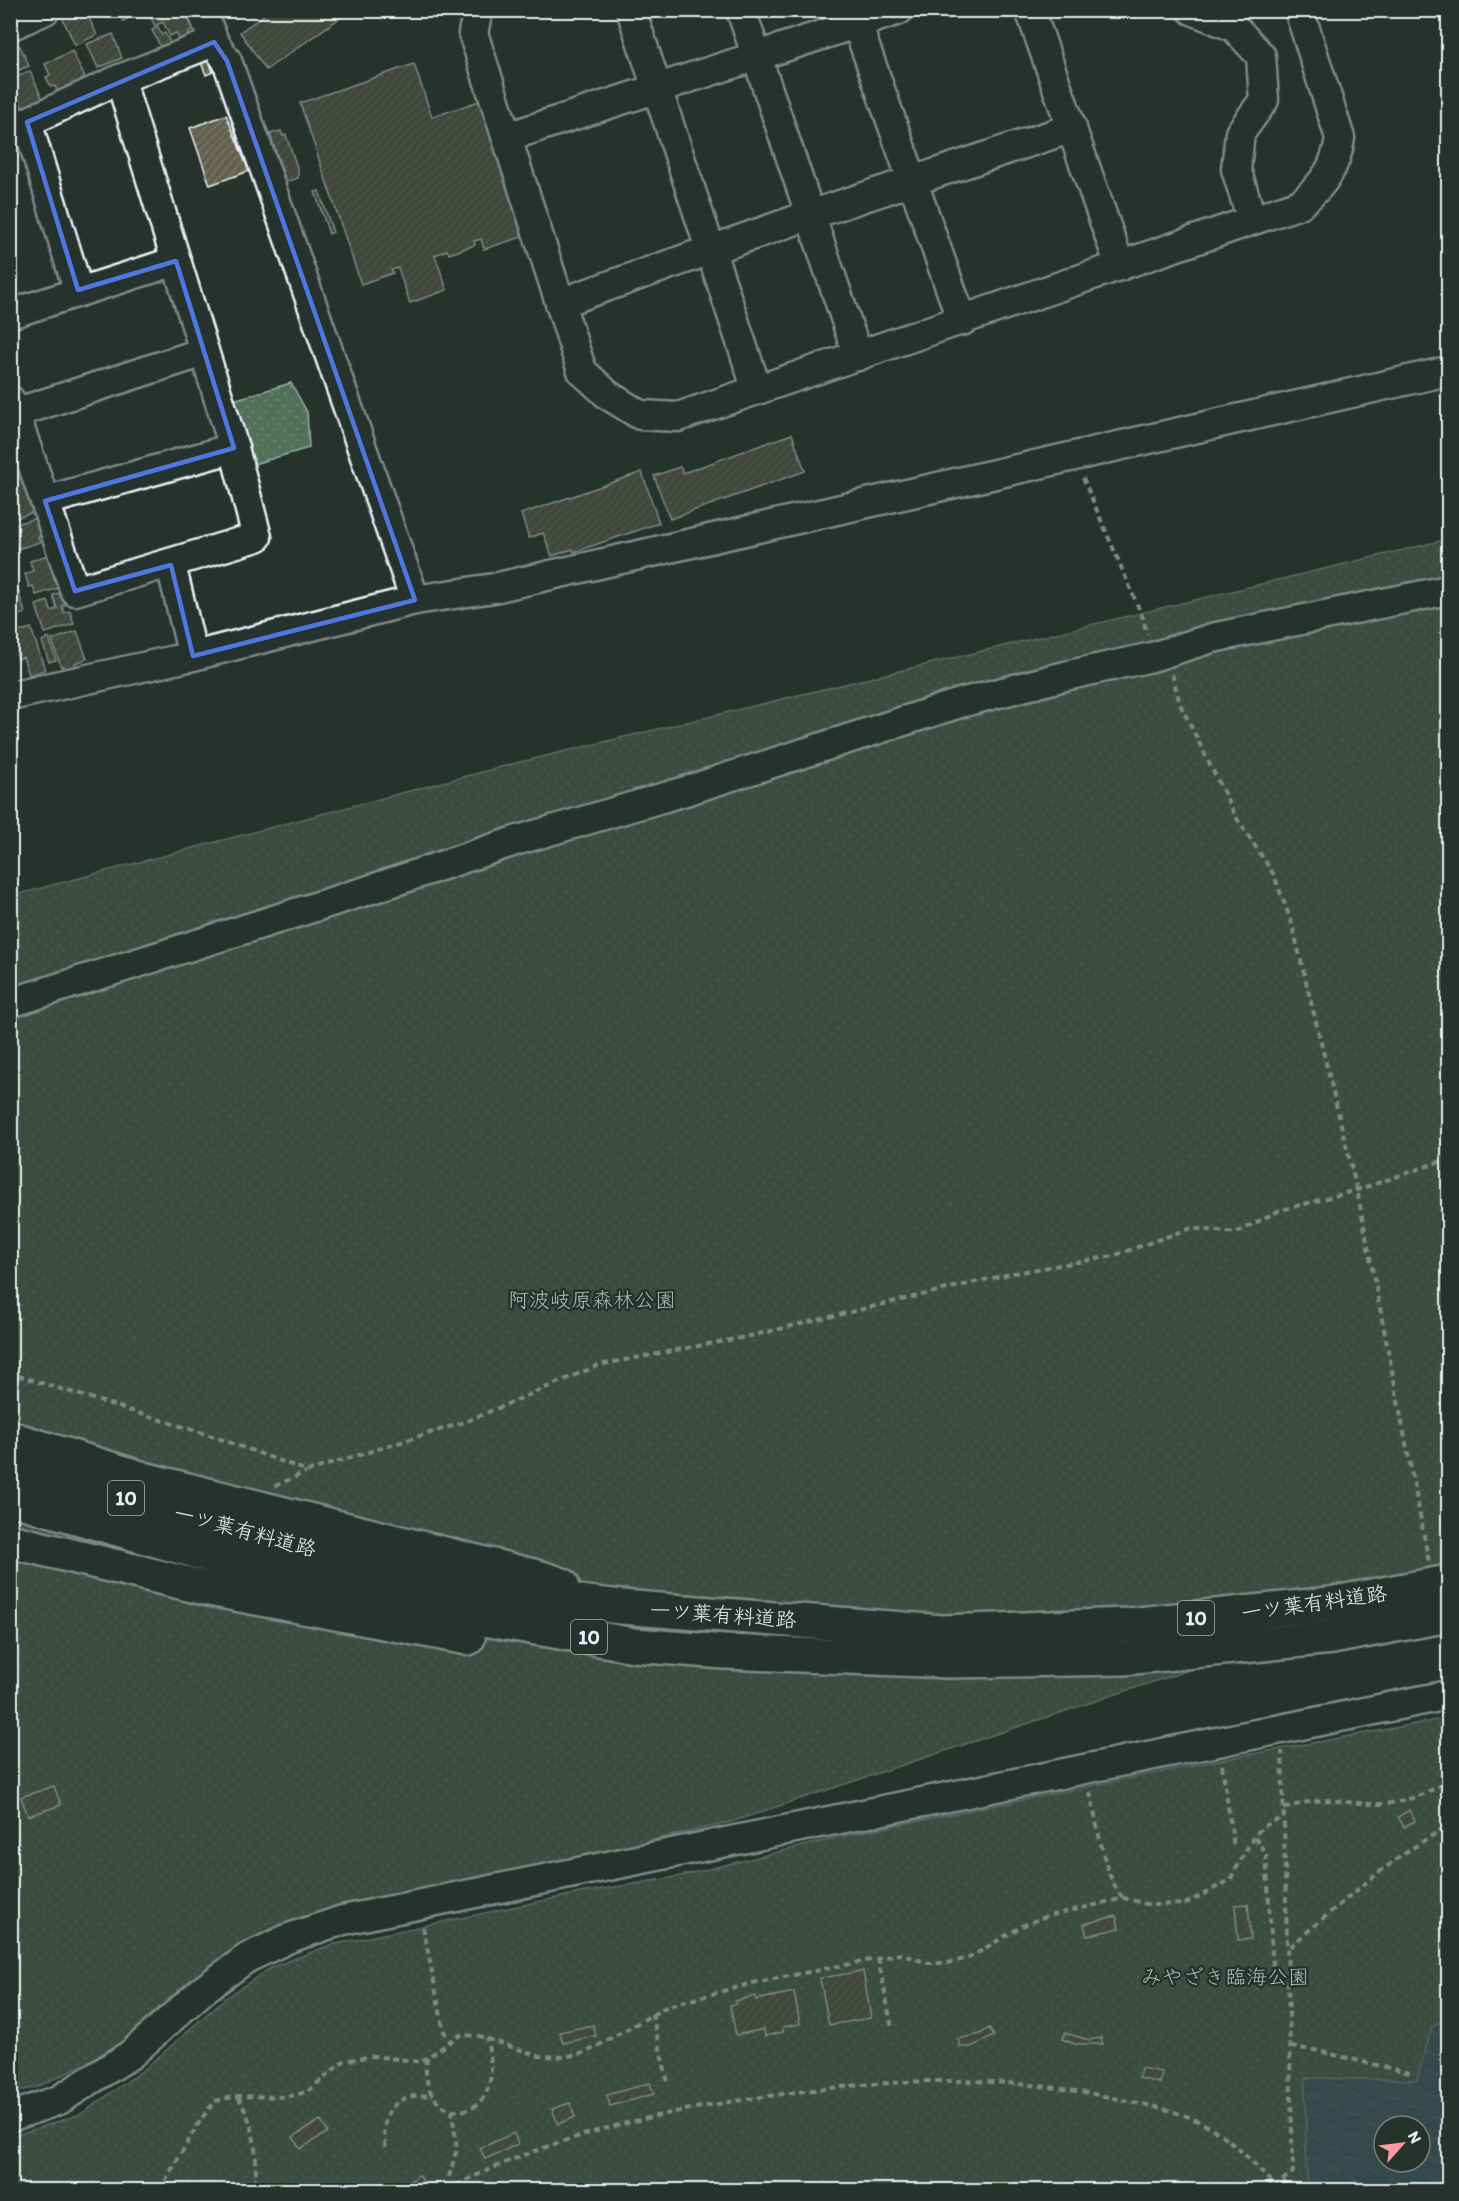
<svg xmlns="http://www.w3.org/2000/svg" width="1459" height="2201" viewBox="0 0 1459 2201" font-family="Itim,'Klee One',sans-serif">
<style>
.park{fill:url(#park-dots);stroke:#9cb0a8;stroke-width:1.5;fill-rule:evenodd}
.water{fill:url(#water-ripples);stroke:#899da5;stroke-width:1.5;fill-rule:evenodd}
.building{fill:url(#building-hatch);stroke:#e8f1f8;stroke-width:1.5}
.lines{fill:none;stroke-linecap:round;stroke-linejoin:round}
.minor-casing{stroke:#e8f1f8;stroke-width:33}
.major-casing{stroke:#e8f1f8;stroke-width:38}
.path{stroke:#e8f1f8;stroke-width:4;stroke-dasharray:6 4.5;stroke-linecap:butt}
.minor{stroke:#26332d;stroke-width:28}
.major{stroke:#26332d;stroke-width:33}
.marked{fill:none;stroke:#5077e0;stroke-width:4.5;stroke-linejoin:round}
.labels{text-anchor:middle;stroke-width:5;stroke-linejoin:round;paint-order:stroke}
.shield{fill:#26332d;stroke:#aeb8bb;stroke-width:1.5}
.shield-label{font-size:20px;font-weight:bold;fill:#e8f1f8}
.park-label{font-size:21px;fill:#acbdb8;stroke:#26332d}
.street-label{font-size:21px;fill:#e8f1f8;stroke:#26332d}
</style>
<defs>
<pattern id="park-dots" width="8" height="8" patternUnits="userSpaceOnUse" patternTransform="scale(1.5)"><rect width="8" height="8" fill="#516f58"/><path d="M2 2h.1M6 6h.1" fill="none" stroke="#6a8471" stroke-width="1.8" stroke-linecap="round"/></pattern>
<pattern id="water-ripples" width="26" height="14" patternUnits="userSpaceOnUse" patternTransform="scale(1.5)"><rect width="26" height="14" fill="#49656e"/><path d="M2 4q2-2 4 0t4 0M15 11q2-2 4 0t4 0" fill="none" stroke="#637c83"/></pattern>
<pattern id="building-hatch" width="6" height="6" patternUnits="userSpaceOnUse" patternTransform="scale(1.5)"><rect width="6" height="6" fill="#62604c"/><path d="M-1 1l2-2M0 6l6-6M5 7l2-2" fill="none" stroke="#787767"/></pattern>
</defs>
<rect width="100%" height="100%" fill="#26332d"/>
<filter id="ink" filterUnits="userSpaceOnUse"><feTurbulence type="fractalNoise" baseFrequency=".0167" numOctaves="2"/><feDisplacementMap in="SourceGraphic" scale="12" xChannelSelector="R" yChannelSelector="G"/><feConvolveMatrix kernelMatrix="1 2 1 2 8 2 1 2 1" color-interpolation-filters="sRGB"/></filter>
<g filter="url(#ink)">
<!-- park -->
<g class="park">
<polygon points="291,383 307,412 309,448 250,465 230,401"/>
<polygon points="1440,541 1448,545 1448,1584 731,1822 301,1920 121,2047 37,2087 11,2093 11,896 508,765"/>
<path d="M1448,1718V2190H11L10,2137L81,2114L146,2068L223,2000L272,1967L331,1945L585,1892L676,1877L843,1836L1214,1761ZM1384,2126H1420V2162H1384Z"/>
</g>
<!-- water -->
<path class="water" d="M1448,2017V2190H1307L1305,2078L1417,2080L1432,2027ZM1384,2126H1420V2162H1384Z"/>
<!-- building -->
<g class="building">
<polygon points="66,10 85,10 97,35 75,45 60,13"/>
<polygon points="118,10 145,10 145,11 123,21"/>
<polygon points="192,10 195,29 188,33 190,38 175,45 173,42 179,39 176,33 170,36 163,22 155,26 151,18 161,10"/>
<polygon points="271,10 351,10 266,70 240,32"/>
<polygon points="158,27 162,35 165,33 172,46 162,50 152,30"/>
<polygon points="113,34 122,58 98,68 87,44"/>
<polygon points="20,46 29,66 19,70 10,51"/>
<polygon points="72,51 85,78 57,91 55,86 51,87 46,77 50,75 45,64"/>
<polygon points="208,57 213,72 206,75 200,60"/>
<polygon points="414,64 432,117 479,101 525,236 484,249 481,239 474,241 475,245 449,254 447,250 435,255 447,290 410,303 398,268 391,270 393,273 361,284 300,103"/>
<polygon points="30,71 43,100 23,109 10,79"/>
<polygon points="226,115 249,171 210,185 190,128"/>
<polygon points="281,131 283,136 286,135 298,170 298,178 286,182 270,134"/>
<polygon points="319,191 333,232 329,234 315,192"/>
<polygon points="792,434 805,471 670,519 654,476 680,467 683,473"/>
<polygon points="10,440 21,465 10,469"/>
<polygon points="642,472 659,523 574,552 573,549 552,556 543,533 529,538 521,514"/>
<polygon points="24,476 37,511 10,520 10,487 18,485 16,479"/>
<polygon points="39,517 45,535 38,537 40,542 17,549 10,526"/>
<polygon points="51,554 62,587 36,595 33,586 29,587 25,574 33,571 30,561"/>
<polygon points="15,580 25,613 10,618 10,581"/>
<polygon points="64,591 68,604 62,606 64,613 70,611 74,624 45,633 36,605 48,601 51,611 57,609 53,595"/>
<polygon points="31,628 45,670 29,675 23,657 18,659 10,635"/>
<polygon points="77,631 87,659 75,663 77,669 66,672 64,666 61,667 52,640"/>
<polygon points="49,638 56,660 49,662 42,641"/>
<polygon points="54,1786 61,1805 28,1816 21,1797"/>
<polygon points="1409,1810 1415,1821 1404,1827 1398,1817"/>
<polygon points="1248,1904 1251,1939 1238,1940 1235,1905"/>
<polygon points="1116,1916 1119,1928 1087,1936 1084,1924"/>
<polygon points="863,1971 871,2018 829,2025 820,1978"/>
<polygon points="794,1992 800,2024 783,2027 783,2032 765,2036 764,2029 736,2035 730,2005 736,2004 735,2001 755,1996 756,2000"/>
<polygon points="593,2025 596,2036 563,2043 560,2032"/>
<polygon points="989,2028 994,2036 971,2047 960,2047 958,2039 980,2034"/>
<polygon points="1065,2033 1089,2040 1101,2038 1102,2044 1075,2044 1062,2039"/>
<polygon points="1141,2068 1162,2072 1160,2083 1139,2078"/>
<polygon points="650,2083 654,2094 610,2106 607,2095"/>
<polygon points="570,2103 575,2117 558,2124 552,2109"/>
<polygon points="320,2120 328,2132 300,2149 293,2137"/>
<polygon points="514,2133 518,2144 485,2159 480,2148"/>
<polygon points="419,2175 427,2187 422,2190 397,2190"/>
</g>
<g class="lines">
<defs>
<g id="minor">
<polyline points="202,10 214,42 227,61 415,600"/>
<path d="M478,10L473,33L582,371L608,395L640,415L678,417L1300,204C1323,185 1336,168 1340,138L1299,10"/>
<polyline points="631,10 757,390"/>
<polyline points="741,10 858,356"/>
<polyline points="852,10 962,321"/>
<polyline points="1030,10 1120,266"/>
<polyline points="1192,10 1234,27 1261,56 1264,100 1240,133 1236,169 1252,220"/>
<polyline points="10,26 45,10"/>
<polyline points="27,122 78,290"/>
<polyline points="10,130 120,79 214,42"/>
<polyline points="507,137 899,10"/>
<polyline points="560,303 810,215 1072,128"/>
<polyline points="10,314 176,261"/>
<polyline points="10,400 45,501 234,448 120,79"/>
<polyline points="15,413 204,352"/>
<polyline points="45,501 75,591 257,537 234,448"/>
<polyline points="171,565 193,656"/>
<polyline points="10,696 193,656 415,600 494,588 1448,371"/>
<polyline points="10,1003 372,889 515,841 682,792 960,703 1065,676 1152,657 1212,638 1448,590"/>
<polyline points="10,2117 59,2100 130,2055 203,1990 247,1958 289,1938 343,1920 1448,1695"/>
</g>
<g id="major">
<polyline points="10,1438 147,1480 541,1578 562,1585"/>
<polyline points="10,1465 241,1532 510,1594 621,1607 942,1632 1129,1625 1330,1604 1448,1582"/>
<polyline points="10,1498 236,1563 450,1613 634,1645 724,1652 949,1661 1124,1658 1332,1637 1448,1615"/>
<polyline points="10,1541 209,1589 468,1638"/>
</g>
</defs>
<!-- minor casing -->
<use href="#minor" class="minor-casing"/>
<!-- major casing -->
<use href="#major" class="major-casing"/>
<!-- path -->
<g class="path">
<polyline points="1083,478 1143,618 1147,634"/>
<polyline points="1172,674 1180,704 1236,817 1274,875 1292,924 1357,1190 1429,1562"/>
<polyline points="10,1369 16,1375 209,1435 308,1471 465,1422 599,1365 750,1336 1014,1273 1113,1256 1191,1228 1236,1233 1278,1211 1357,1190 1448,1159"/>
<polyline points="275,1486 306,1472"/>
<polyline points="1222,1765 1234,1847"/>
<path d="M1090,1792C1095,1813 1106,1886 1123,1897"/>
<path d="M1284,1809C1326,1793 1338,1804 1379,1804C1404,1803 1428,1794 1448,1780"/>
<polyline points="1255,1837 1266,1854 1273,1968 1289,1976"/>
<polyline points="423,1927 444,2032 450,2041"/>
<path d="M1290,1947C1341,1903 1390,1859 1448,1826"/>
<polyline points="878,1958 892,2028"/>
<polyline points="652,2014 668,2083"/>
<polyline points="1291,2047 1314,2050 1414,2074"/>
<path d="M427,2058C415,2131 514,2132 486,2038"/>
<path d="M238,2097C255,2125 259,2158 254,2190"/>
<path d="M386,2147C381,2126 386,2103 409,2097C417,2095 426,2096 433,2095"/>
<polyline points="449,2177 457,2149 452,2111"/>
<polyline points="1284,2181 1288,2190"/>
<polyline points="160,2190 201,2119 215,2101 237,2096 286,2097 307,2092 344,2061 373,2056 421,2062 460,2035 479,2036 539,2056 564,2057 585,2053 668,2006 753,1983 901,1954 928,1963 948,1963 969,1958 1022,1926 1044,1917 1124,1898 1150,1905 1185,1904 1230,1880 1254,1836 1263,1827 1284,1816"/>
<path d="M447,2190C546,2138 652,2113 762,2097C884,2079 992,2072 1113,2098C1142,2104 1174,2109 1200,2122C1231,2137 1252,2162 1275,2186L1293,2172L1282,1751"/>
<polyline points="1258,2190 1272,2183"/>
</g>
<!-- minor -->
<use href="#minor" class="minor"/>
<!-- major -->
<use href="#major" class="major"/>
</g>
</g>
<!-- marked area -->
<path d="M0 0H1459V2201H0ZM214,42L227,61L415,600L193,656L171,565L75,591L45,501L234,448L176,261L78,290L27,122Z" fill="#26332d" fill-opacity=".55" fill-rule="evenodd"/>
<path class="marked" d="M214,42L227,61L415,600L193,656L171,565L75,591L45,501L234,448L176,261L78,290L27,122Z"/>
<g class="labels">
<!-- shield labels -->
<g class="shield">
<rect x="108" y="1481" width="36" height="34" rx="4.5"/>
<rect x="1178" y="1601" width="36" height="34" rx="4.5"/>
<rect x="571" y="1620" width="36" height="34" rx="4.5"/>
</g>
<g class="shield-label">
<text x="126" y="1505">10</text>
<text x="1196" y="1625">10</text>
<text x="589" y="1644">10</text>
</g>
<!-- park labels -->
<g class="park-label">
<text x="592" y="1307">阿波岐原森林公園</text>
<text x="1225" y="1984">みやざき臨海公園</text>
</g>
<!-- street labels -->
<g class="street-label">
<text transform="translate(245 1531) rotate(15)" y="7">一ツ葉有料道路</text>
<text transform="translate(1314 1603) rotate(-8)" y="7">一ツ葉有料道路</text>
<text transform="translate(723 1615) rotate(4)" y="7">一ツ葉有料道路</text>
</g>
</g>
<!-- margin -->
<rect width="1459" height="2201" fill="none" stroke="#26332d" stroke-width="36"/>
<rect x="18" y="18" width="1423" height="2165" fill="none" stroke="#e8f1f8" stroke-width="2" filter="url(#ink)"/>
<!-- north arrow -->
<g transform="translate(1402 2144) rotate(62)"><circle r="28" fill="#26332d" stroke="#747f7e" stroke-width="1.5"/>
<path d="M0-4.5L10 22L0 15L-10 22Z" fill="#ff9aa2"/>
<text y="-9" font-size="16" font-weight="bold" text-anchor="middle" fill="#e8f1f8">N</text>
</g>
</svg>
